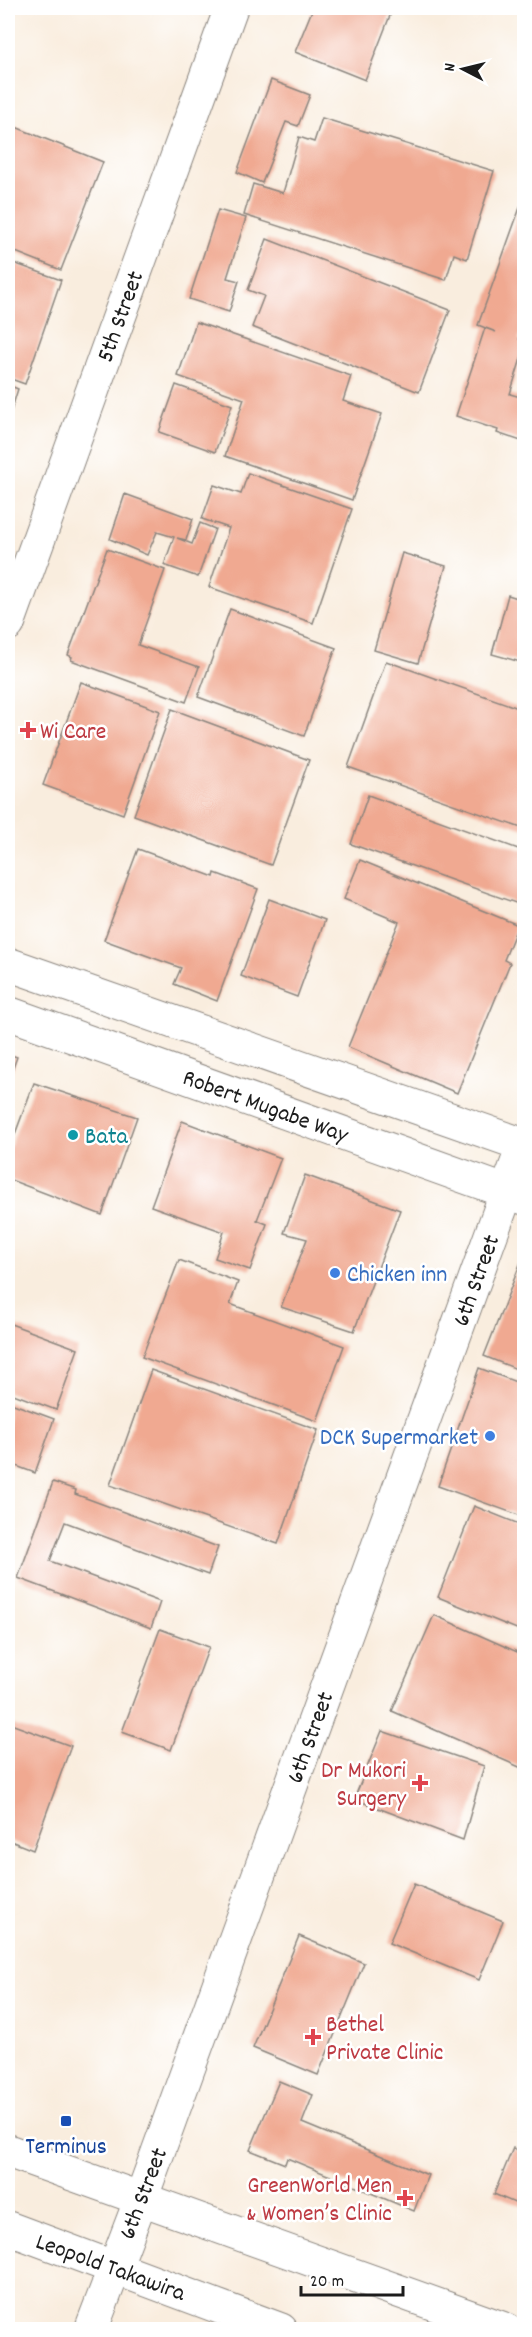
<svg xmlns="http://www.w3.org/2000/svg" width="532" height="2337" viewBox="0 0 532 2337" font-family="Dekko,sans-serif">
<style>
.building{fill:#f0a991}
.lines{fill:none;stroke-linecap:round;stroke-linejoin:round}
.minor-casing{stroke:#8a847d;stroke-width:35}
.tertiary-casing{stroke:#8a847d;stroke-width:35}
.minor{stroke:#fff;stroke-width:33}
.tertiary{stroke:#fff;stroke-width:33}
.health-dot{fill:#e0444e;stroke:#fff;stroke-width:2}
.culture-dot{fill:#0f9aa8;stroke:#fff;stroke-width:2}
.shop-dot{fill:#3f7fe0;stroke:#fff;stroke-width:2}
.transit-dot{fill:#1a4fb4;stroke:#fff;stroke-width:2}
.labels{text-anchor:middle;stroke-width:5;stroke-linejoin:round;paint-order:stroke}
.street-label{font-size:24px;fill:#1c1c1c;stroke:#fff}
.health-label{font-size:24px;fill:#be3a42;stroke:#fff;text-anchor:start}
.culture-label{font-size:24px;fill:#0d838f;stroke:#fff;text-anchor:start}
.shop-label{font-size:24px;fill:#366cbe;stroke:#fff;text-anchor:start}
.transit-label{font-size:24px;fill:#164399;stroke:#fff}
</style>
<rect width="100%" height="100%" fill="#fff"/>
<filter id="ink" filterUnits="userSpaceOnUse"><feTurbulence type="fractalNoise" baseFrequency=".0167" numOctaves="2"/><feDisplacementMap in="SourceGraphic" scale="12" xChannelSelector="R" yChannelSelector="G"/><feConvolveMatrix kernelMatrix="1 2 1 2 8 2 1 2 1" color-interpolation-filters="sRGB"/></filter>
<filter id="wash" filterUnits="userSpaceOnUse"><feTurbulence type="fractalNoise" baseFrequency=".008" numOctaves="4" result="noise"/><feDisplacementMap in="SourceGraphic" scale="24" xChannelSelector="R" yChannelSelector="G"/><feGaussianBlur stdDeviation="1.35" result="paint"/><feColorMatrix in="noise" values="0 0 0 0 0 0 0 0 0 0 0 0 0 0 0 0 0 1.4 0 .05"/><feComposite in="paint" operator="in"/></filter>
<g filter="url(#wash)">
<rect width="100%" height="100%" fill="#f9edde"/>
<g id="blocks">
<!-- building -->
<g class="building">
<polygon points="313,8 376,8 391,13 365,80 295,52"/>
<polygon points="271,80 310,95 298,126 286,122 262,183 237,172"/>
<polygon points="322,118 494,171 467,259 454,254 446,280 244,215 253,184 283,193 299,137 314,142"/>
<polygon points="8,124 103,162 61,270 8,249"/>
<polygon points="522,202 524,202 524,323 519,339 524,341 524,349 510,394 524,398 524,442 497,433 498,430 456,416 485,328 496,332 478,325"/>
<polygon points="218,210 246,218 227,278 239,281 229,312 189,299"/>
<polygon points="267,239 450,310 419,392 252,327 264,296 248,290"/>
<polygon points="8,261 61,280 25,384 8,378"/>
<polygon points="196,322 351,376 343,401 382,414 352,500 225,456 244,399 178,376"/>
<polygon points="8,385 18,389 8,421"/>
<polygon points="176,385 232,405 215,452 159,432"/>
<polygon points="248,473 352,509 313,623 209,587 229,528 202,519 214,485 241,494"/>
<polygon points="125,494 193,519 186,540 177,538 192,544 200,523 215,529 198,577 164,565 174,537 157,532 147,555 110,539"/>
<polygon points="107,549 165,570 138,645 199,667 186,702 71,660 72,657 68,655"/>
<polygon points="402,553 446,566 418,663 374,650"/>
<polygon points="508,595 524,600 524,663 492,654"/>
<polygon points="230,609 336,648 304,736 198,697"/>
<polygon points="386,661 524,710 524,829 348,767"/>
<polygon points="81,682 160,711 123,814 43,785"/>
<polygon points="172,709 309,760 271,865 134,815"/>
<polygon points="368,795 524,851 524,906 351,844"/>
<polygon points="138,849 214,877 215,873 258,889 217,1001 174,984 181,968 104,940"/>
<polygon points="360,860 518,925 504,960 510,963 457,1093 348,1047 399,922 344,899"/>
<polygon points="269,899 325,920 297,997 241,976"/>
<polygon points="8,1054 17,1057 8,1082"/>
<polygon points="34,1083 137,1117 102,1215 8,1179 8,1153"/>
<polygon points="182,1121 281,1158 257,1220 267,1224 250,1270 215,1258 224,1232 151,1206"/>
<polygon points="305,1175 400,1210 354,1331 281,1307 307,1239 284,1233"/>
<polygon points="524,1254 524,1372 484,1356"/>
<polygon points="179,1260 238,1282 230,1304 344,1346 317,1421 142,1357"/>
<polygon points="8,1323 78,1349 56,1410 8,1392"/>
<polygon points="479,1368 524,1385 524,1517 438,1486"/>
<polygon points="151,1370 318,1430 278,1544 110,1485"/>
<polygon points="8,1402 54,1419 35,1473 8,1463"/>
<polygon points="53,1482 76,1490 75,1494 218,1547 208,1575 65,1522 50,1561 160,1602 151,1628 18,1578"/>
<polygon points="474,1506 524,1526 524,1632 438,1597"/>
<polygon points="434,1615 524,1655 524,1769 392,1711"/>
<polygon points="160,1629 209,1647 171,1750 122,1732"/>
<polygon points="8,1723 71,1746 33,1850 8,1840"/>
<polygon points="382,1731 484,1766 463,1840 354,1799"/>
<polygon points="414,1884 503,1921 479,1980 389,1943"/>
<polygon points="299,1936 364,1963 318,2075 253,2048"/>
<polygon points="279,2081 313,2095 302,2123 428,2175 414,2211 287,2158 285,2164 250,2150"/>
<polygon points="513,2148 524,2153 524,2207 494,2194"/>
</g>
</g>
</g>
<g filter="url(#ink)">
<use href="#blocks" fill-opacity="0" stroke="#8a847d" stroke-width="1.5"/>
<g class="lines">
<defs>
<g id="minor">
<polyline points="8,624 231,8"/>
<polyline points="8,2151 507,2330"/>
<polyline points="8,2228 281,2330"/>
<polyline points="91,2330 141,2199 524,1144"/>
</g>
<g id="tertiary">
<polyline points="8,964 524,1145"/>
<polyline points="8,1013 524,1198"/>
</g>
</defs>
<!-- minor casing -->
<use href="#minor" class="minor-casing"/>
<!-- tertiary casing -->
<use href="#tertiary" class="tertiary-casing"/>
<!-- minor -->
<use href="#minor" class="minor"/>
<!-- tertiary -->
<use href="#tertiary" class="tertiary"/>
</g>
</g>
<!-- markers -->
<g class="health-dot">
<path d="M25 721h6v6h6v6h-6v6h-6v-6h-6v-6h6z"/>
<path d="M417 1774h6v6h6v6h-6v6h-6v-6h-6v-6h6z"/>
<path d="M310 2028h6v6h6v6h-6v6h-6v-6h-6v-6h6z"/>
<path d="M402 2189h6v6h6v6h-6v6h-6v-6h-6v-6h6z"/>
</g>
<circle class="culture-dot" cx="73" cy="1135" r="6"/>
<g class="shop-dot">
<circle cx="335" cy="1273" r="6"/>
<circle cx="490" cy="1436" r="6"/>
</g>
<rect class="transit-dot" x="60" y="2115" width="12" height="12" rx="3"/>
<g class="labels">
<!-- street labels -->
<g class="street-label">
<text transform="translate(119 316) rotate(-70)" y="8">5th Street</text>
<text transform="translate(266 1105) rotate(20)" y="8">Robert Mugabe Way</text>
<text transform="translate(475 1280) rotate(-70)" y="8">6th Street</text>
<text transform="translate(309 1737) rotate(-70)" y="8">6th Street</text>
<text transform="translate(142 2193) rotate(-69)" y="8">6th Street</text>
<text transform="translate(111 2266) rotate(20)" y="8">Leopold Takawira</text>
</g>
<!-- health labels -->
<g class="health-label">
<text x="40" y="738">Wi Care</text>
<text x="406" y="1777" text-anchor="end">Dr Mukori<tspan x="406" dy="28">Surgery</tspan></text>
<text x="326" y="2031">Bethel<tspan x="326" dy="28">Private Clinic</tspan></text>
<text x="392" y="2192" text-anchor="end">GreenWorld Men<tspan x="392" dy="28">&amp; Women’s Clinic</tspan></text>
</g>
<!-- culture labels -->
<g class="culture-label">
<text x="85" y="1143">Bata</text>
</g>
<!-- shop labels -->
<g class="shop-label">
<text x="347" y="1281">Chicken inn</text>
<text x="478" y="1444" text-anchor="end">DCK Supermarket</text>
</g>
<!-- transit labels -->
<g class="transit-label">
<text x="66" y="2153">Terminus</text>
</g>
</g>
<!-- margin -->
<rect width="532" height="2337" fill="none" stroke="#fff" stroke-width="30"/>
<!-- north arrow -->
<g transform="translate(463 69) rotate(277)" stroke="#ffffff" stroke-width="4.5" paint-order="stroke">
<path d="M0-4.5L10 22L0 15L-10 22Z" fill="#1c1c1c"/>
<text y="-9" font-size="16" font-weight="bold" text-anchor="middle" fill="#1c1c1c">N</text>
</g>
<!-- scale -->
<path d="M301 2286v9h102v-9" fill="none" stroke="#1c1c1c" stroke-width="3"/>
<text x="310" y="2286" font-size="18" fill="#1c1c1c" stroke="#ffffff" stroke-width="4.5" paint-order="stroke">20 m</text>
</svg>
